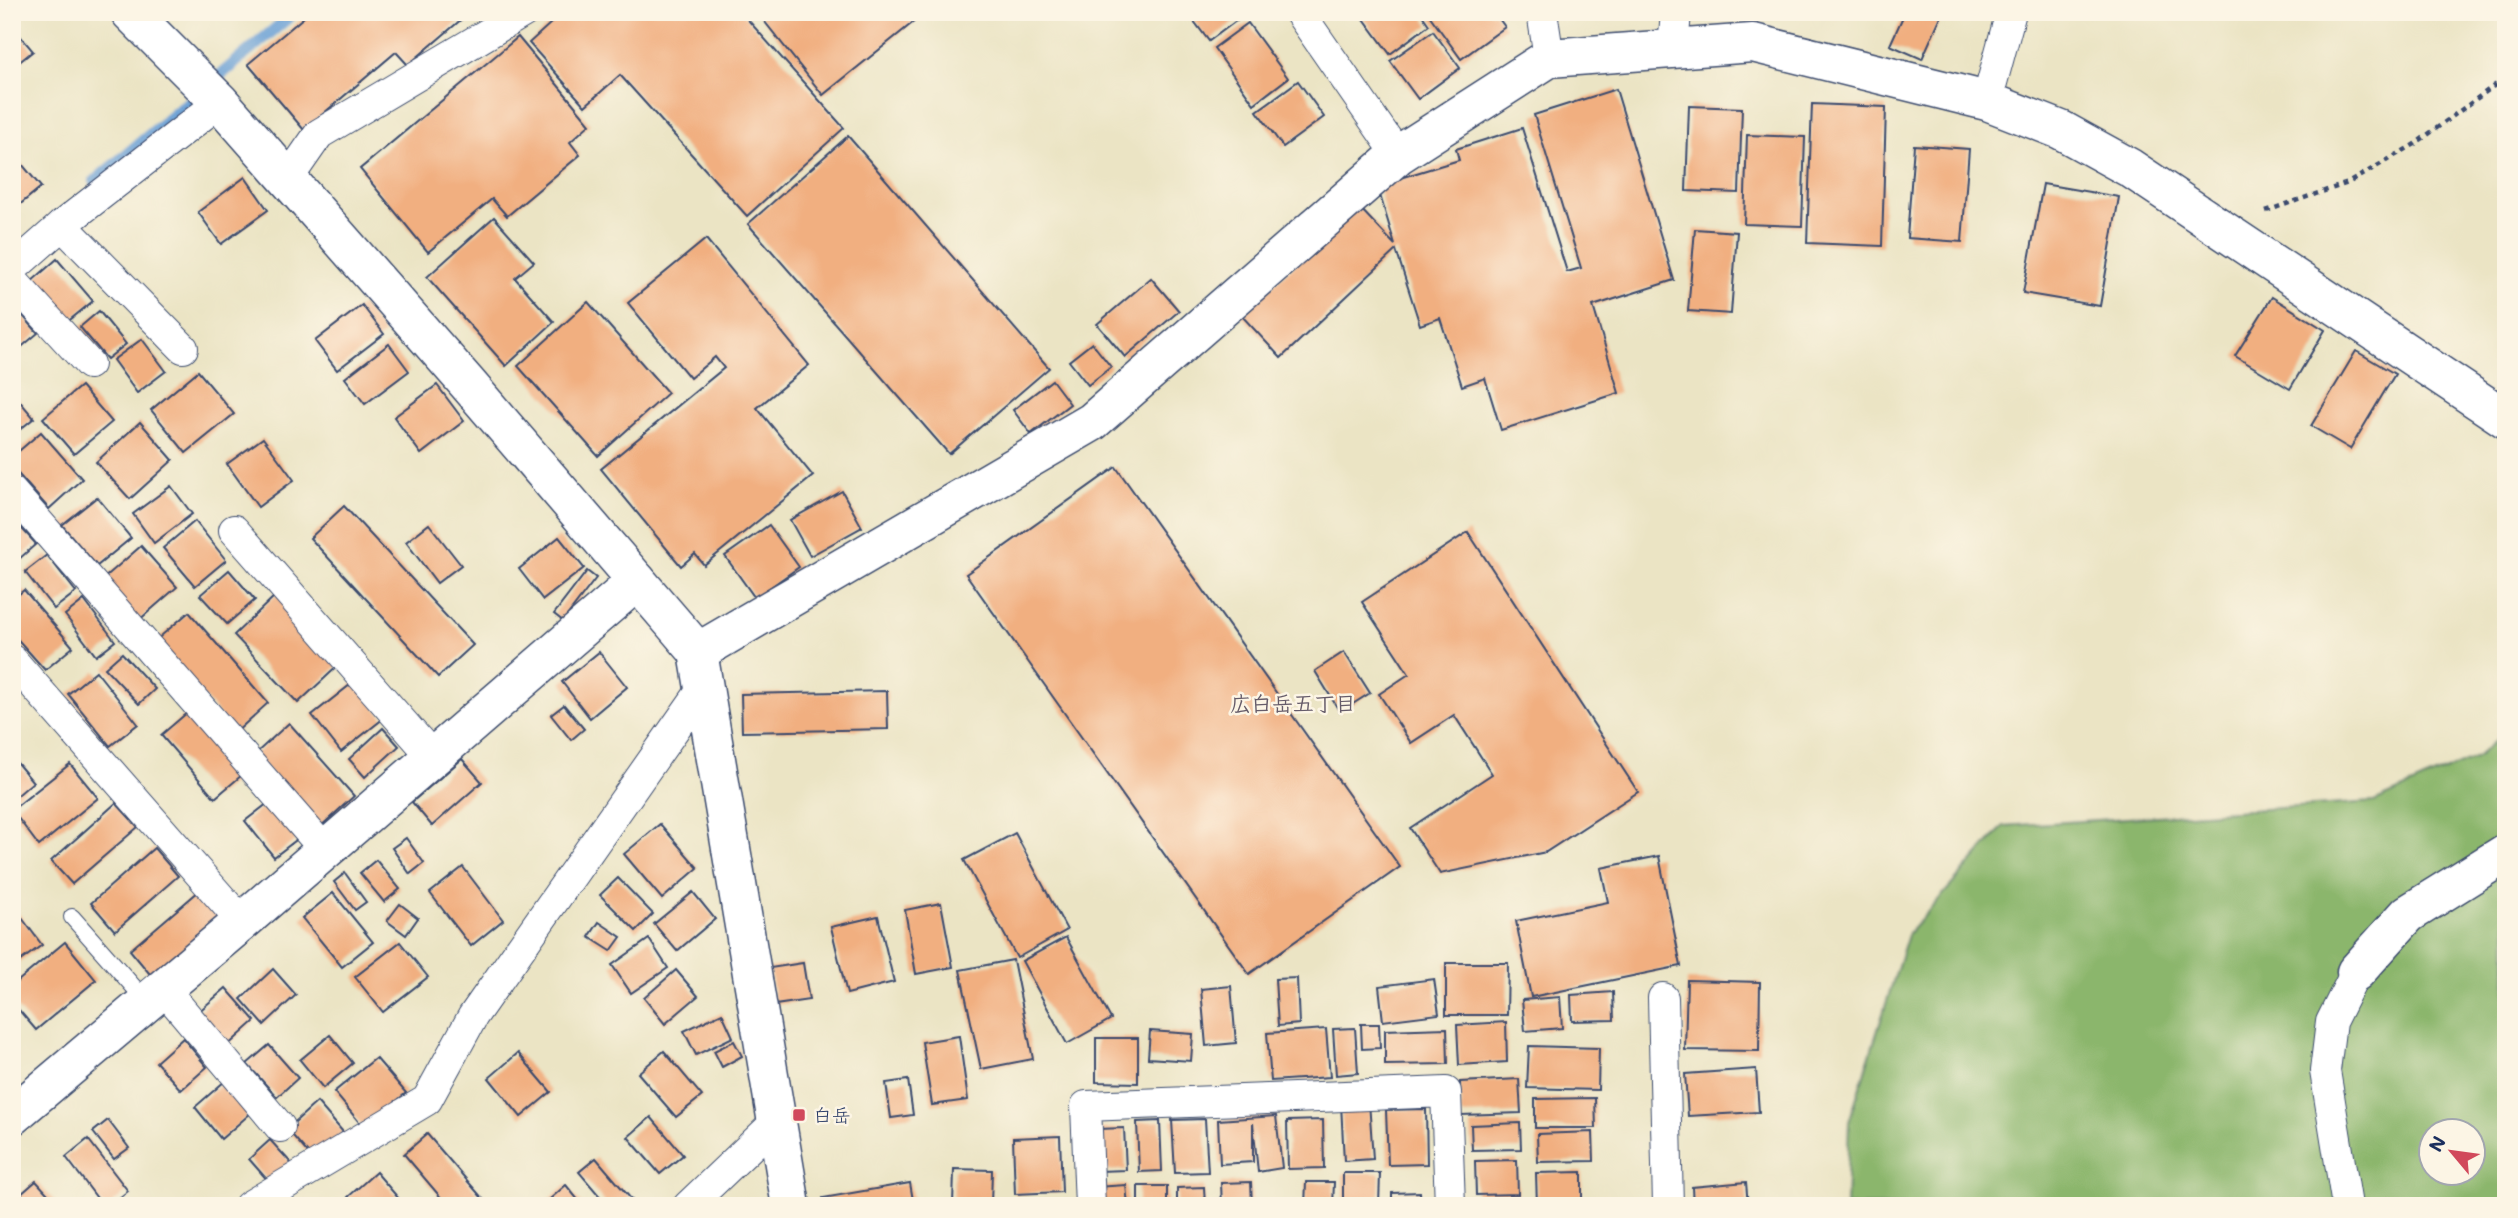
<svg xmlns="http://www.w3.org/2000/svg" width="2518" height="1218" viewBox="0 0 2518 1218" font-family="Mali,'Klee One',sans-serif">
<style>
.forest{fill:#8bb66c;stroke:#537265;stroke-width:2;fill-rule:evenodd}
.lines{fill:none;stroke-linecap:round;stroke-linejoin:round}
.stream{stroke:#679fd5;stroke-width:12}
.building{fill:#f1af80}
.lane-casing{stroke:#3a4a6d;stroke-width:18}
.street-casing{stroke:#3a4a6d;stroke-width:32}
.secondary-casing{stroke:#3a4a6d;stroke-width:41}
.path{stroke:#3a4a6d;stroke-width:4.5;stroke-dasharray:5 5;stroke-linecap:butt}
.lane{stroke:#fff;stroke-width:16}
.street{stroke:#fff;stroke-width:30}
.secondary{stroke:#fff;stroke-width:38}
.poi-dot{fill:#d1495b;stroke:#fcf5e5;stroke-width:2.5}
.labels{text-anchor:middle;stroke-width:5;stroke-linejoin:round;paint-order:stroke}
.poi-label{font-size:19px;fill:#1b2f5e;stroke:#fcf5e5;text-anchor:start}
.neighbourhood-label{font-size:21px;font-weight:bold;fill:#665c6a;stroke:#fcf5e5}
</style>
<rect width="100%" height="100%" fill="#fcf5e5"/>
<filter id="ink" filterUnits="userSpaceOnUse"><feTurbulence type="fractalNoise" baseFrequency=".0143" numOctaves="2"/><feDisplacementMap in="SourceGraphic" scale="14" xChannelSelector="R" yChannelSelector="G"/><feConvolveMatrix kernelMatrix="1 2 1 2 8 2 1 2 1" color-interpolation-filters="sRGB"/></filter>
<filter id="wash" filterUnits="userSpaceOnUse"><feTurbulence type="fractalNoise" baseFrequency=".00686" numOctaves="4" result="noise"/><feDisplacementMap in="SourceGraphic" scale="28" xChannelSelector="R" yChannelSelector="G"/><feGaussianBlur stdDeviation="1.57" result="paint"/><feColorMatrix in="noise" values="0 0 0 0 0 0 0 0 0 0 0 0 0 0 0 0 0 1.4 0 .05"/><feComposite in="paint" operator="in"/></filter>
<g filter="url(#wash)">
<rect width="100%" height="100%" fill="#ebe4c4"/>
<!-- forest -->
<path class="forest" d="M2506,731V1206H1846L1849,1122L1908,934L2004,826L2374,802L2477,757ZM2430,1130H2472V1172H2430Z"/>
<g class="lines">
<!-- stream -->
<polyline class="stream" points="95,181 295,12"/>
</g>
<g id="blocks">
<!-- building -->
<g class="building">
<polygon points="310,12 470,12 408,65 396,52 304,130 248,64"/>
<polygon points="563,12 741,12 844,128 747,216 620,75 585,106 529,43"/>
<polygon points="757,12 926,12 823,95"/>
<polygon points="1187,12 1248,12 1209,41"/>
<polygon points="1359,12 1420,12 1429,25 1390,54"/>
<polygon points="1427,12 1494,12 1505,27 1461,59"/>
<polygon points="1722,12 1737,12 1729,20"/>
<polygon points="1905,12 1942,14 1922,59 1890,45"/>
<polygon points="1248,23 1288,78 1254,104 1214,48"/>
<polygon points="16,31 33,51 12,68 12,34"/>
<polygon points="1433,31 1460,68 1418,99 1390,61"/>
<polygon points="518,37 590,124 570,142 580,155 507,216 492,199 428,252 360,169"/>
<polygon points="1298,81 1324,117 1283,147 1257,111"/>
<polygon points="1616,89 1674,280 1593,306 1619,393 1501,430 1485,378 1462,386 1440,318 1420,325 1396,250 1281,358 1241,315 1358,206 1395,245 1377,185 1459,160 1456,149 1522,128 1567,272 1581,268 1534,115"/>
<polygon points="1812,104 1886,107 1882,246 1807,243"/>
<polygon points="1689,106 1742,108 1739,193 1686,191"/>
<polygon points="1747,135 1805,137 1802,226 1744,224"/>
<polygon points="848,136 1049,368 949,454 748,224"/>
<polygon points="1914,145 1969,149 1962,242 1907,238"/>
<polygon points="12,152 41,187 12,211"/>
<polygon points="245,177 268,210 221,244 198,212"/>
<polygon points="2043,184 2119,197 2100,306 2023,293"/>
<polygon points="494,217 534,262 515,278 554,322 506,366 427,277"/>
<polygon points="1695,229 1737,232 1731,314 1688,311"/>
<polygon points="706,239 809,365 757,408 813,476 704,565 695,554 681,566 601,469 724,368 715,357 690,378 628,303"/>
<polygon points="57,259 93,301 66,323 31,282"/>
<polygon points="1151,278 1179,311 1125,357 1097,324"/>
<polygon points="2272,297 2325,330 2290,389 2235,356"/>
<polygon points="588,302 668,393 598,456 518,366"/>
<polygon points="12,303 38,333 12,355"/>
<polygon points="362,305 384,334 337,370 315,341"/>
<polygon points="99,311 126,344 107,359 80,327"/>
<polygon points="142,339 166,371 137,393 113,360"/>
<polygon points="1092,343 1111,367 1088,385 1069,361"/>
<polygon points="389,344 409,371 365,404 345,378"/>
<polygon points="2356,351 2395,374 2350,449 2311,426"/>
<polygon points="198,371 234,414 186,453 151,410"/>
<polygon points="1052,380 1070,404 1031,434 1013,410"/>
<polygon points="437,385 464,421 421,454 394,417"/>
<polygon points="81,386 112,422 74,454 43,418"/>
<polygon points="12,392 34,418 12,436"/>
<polygon points="140,422 173,460 130,499 96,462"/>
<polygon points="41,432 82,479 49,509 12,467 12,457"/>
<polygon points="263,438 294,480 258,507 227,464"/>
<polygon points="1116,467 1400,867 1249,974 966,574"/>
<polygon points="171,486 192,514 154,543 133,514"/>
<polygon points="842,491 862,527 810,556 790,520"/>
<polygon points="97,497 131,538 97,566 62,525"/>
<polygon points="344,506 473,645 438,677 310,538"/>
<polygon points="12,518 36,544 18,560 12,554"/>
<polygon points="195,521 226,560 195,586 163,548"/>
<polygon points="429,524 461,565 437,583 406,542"/>
<polygon points="769,525 799,567 755,598 725,556"/>
<polygon points="1468,532 1638,792 1546,852 1440,874 1410,828 1492,774 1454,715 1411,743 1379,694 1409,674 1362,602"/>
<polygon points="559,537 584,568 543,600 519,569"/>
<polygon points="141,546 177,587 138,621 103,579"/>
<polygon points="47,555 76,592 54,609 25,572"/>
<polygon points="229,570 255,600 227,624 200,595"/>
<polygon points="587,571 596,578 563,621 554,614"/>
<polygon points="24,590 73,647 45,670 12,633 12,600"/>
<polygon points="277,594 341,663 298,703 234,635"/>
<polygon points="84,600 115,641 96,656 65,615"/>
<polygon points="189,612 268,703 235,733 155,641"/>
<polygon points="599,652 627,687 590,718 562,682"/>
<polygon points="1344,652 1370,693 1340,712 1315,671"/>
<polygon points="122,653 155,689 139,704 105,668"/>
<polygon points="96,671 138,724 110,746 68,694"/>
<polygon points="355,681 384,718 341,752 312,715"/>
<polygon points="887,691 888,729 742,732 741,694"/>
<polygon points="564,705 584,729 571,740 551,715"/>
<polygon points="188,712 242,775 215,798 161,735"/>
<polygon points="289,723 354,796 319,828 254,755"/>
<polygon points="383,728 399,746 365,777 349,759"/>
<polygon points="12,757 33,782 12,800"/>
<polygon points="462,759 482,782 432,826 412,802"/>
<polygon points="70,764 98,798 39,846 12,810"/>
<polygon points="272,800 300,837 274,857 245,821"/>
<polygon points="116,803 138,827 72,884 51,861"/>
<polygon points="660,824 698,868 662,899 624,854"/>
<polygon points="1015,833 1067,930 1017,958 964,860"/>
<polygon points="406,838 424,863 410,874 392,848"/>
<polygon points="154,848 178,876 115,931 91,903"/>
<polygon points="1659,856 1681,966 1531,997 1516,921 1608,902 1601,868"/>
<polygon points="376,860 400,889 384,902 360,873"/>
<polygon points="463,867 503,920 471,946 430,893"/>
<polygon points="345,873 366,902 355,910 334,882"/>
<polygon points="618,878 653,914 636,931 600,895"/>
<polygon points="199,891 224,920 154,979 130,950"/>
<polygon points="693,892 715,919 677,951 654,924"/>
<polygon points="333,893 373,942 342,967 302,918"/>
<polygon points="941,903 953,967 916,974 905,910"/>
<polygon points="400,904 418,918 406,935 387,921"/>
<polygon points="19,914 42,945 12,967 12,919"/>
<polygon points="878,916 894,982 847,994 831,927"/>
<polygon points="599,922 621,937 611,951 589,937"/>
<polygon points="1066,937 1111,1019 1067,1044 1022,961"/>
<polygon points="649,939 668,968 631,993 612,965"/>
<polygon points="65,942 96,980 36,1030 12,1002 12,986"/>
<polygon points="400,942 428,977 383,1012 355,977"/>
<polygon points="1013,960 1033,1059 981,1069 960,970"/>
<polygon points="803,963 809,1000 775,1005 770,968"/>
<polygon points="1446,963 1508,963 1507,1015 1446,1015"/>
<polygon points="273,969 296,995 264,1025 241,999"/>
<polygon points="676,970 698,996 665,1024 644,998"/>
<polygon points="1297,978 1299,1024 1278,1026 1275,979"/>
<polygon points="1434,979 1439,1014 1383,1021 1379,986"/>
<polygon points="1687,980 1760,982 1759,1051 1685,1050"/>
<polygon points="1231,986 1236,1043 1206,1046 1201,989"/>
<polygon points="226,988 255,1021 226,1047 197,1013"/>
<polygon points="1613,992 1614,1020 1572,1021 1571,995"/>
<polygon points="1560,997 1562,1028 1525,1031 1522,1000"/>
<polygon points="722,1013 733,1037 696,1055 684,1031"/>
<polygon points="1506,1022 1507,1062 1459,1065 1457,1025"/>
<polygon points="1361,1024 1379,1024 1380,1048 1362,1049"/>
<polygon points="1355,1028 1358,1073 1336,1075 1333,1029"/>
<polygon points="1447,1028 1448,1064 1385,1065 1385,1030"/>
<polygon points="1326,1029 1330,1077 1271,1081 1267,1033"/>
<polygon points="1150,1031 1193,1034 1191,1061 1148,1058"/>
<polygon points="330,1035 353,1063 323,1088 300,1060"/>
<polygon points="959,1036 968,1100 932,1105 922,1042"/>
<polygon points="183,1038 207,1067 181,1090 156,1062"/>
<polygon points="1096,1038 1138,1038 1138,1083 1096,1082"/>
<polygon points="734,1041 742,1056 722,1067 714,1051"/>
<polygon points="269,1045 298,1078 277,1097 247,1064"/>
<polygon points="1529,1046 1599,1048 1598,1090 1527,1088"/>
<polygon points="664,1051 702,1096 676,1117 638,1073"/>
<polygon points="518,1053 551,1092 521,1117 489,1078"/>
<polygon points="376,1058 406,1093 364,1128 334,1092"/>
<polygon points="1756,1069 1759,1112 1688,1116 1685,1074"/>
<polygon points="1519,1079 1521,1113 1461,1115 1460,1082"/>
<polygon points="908,1080 913,1115 891,1118 886,1083"/>
<polygon points="225,1081 251,1113 221,1139 195,1107"/>
<polygon points="1595,1098 1596,1128 1535,1128 1535,1099"/>
<polygon points="317,1102 343,1132 313,1159 287,1129"/>
<polygon points="1369,1102 1373,1159 1344,1161 1341,1104"/>
<polygon points="1426,1109 1427,1164 1388,1165 1386,1110"/>
<polygon points="1276,1116 1282,1168 1258,1172 1253,1123 1253,1162 1220,1164 1218,1120"/>
<polygon points="651,1117 683,1155 660,1174 628,1137"/>
<polygon points="1205,1119 1208,1172 1175,1173 1172,1120"/>
<polygon points="108,1120 129,1148 114,1159 93,1132"/>
<polygon points="1323,1120 1324,1168 1288,1169 1287,1121"/>
<polygon points="1160,1121 1162,1171 1139,1172 1137,1122"/>
<polygon points="1520,1123 1521,1149 1472,1150 1471,1125"/>
<polygon points="1124,1128 1126,1170 1099,1171 1098,1129"/>
<polygon points="1593,1132 1594,1161 1538,1162 1537,1134"/>
<polygon points="427,1134 483,1199 475,1206 448,1206 404,1154"/>
<polygon points="1060,1136 1062,1192 1015,1194 1013,1138"/>
<polygon points="88,1139 128,1191 109,1206 103,1206 66,1157"/>
<polygon points="270,1140 292,1164 270,1183 249,1159"/>
<polygon points="596,1158 637,1206 608,1206 579,1172"/>
<polygon points="1517,1160 1518,1194 1476,1195 1475,1161"/>
<polygon points="954,1169 992,1170 991,1206 953,1206"/>
<polygon points="376,1172 405,1206 355,1206 348,1197"/>
<polygon points="1582,1172 1582,1206 1537,1206 1536,1173"/>
<polygon points="1343,1173 1380,1173 1379,1206 1343,1206"/>
<polygon points="36,1181 59,1206 12,1206 12,1202"/>
<polygon points="1251,1182 1252,1206 1222,1206 1221,1183"/>
<polygon points="1306,1182 1334,1182 1333,1206 1305,1206"/>
<polygon points="1746,1182 1748,1206 1693,1206 1692,1187"/>
<polygon points="910,1183 914,1206 824,1206 823,1198"/>
<polygon points="566,1185 583,1206 542,1206"/>
<polygon points="1126,1185 1128,1206 1097,1206 1096,1187"/>
<rect x="1138" y="1186" width="29" height="20"/>
<polygon points="1204,1187 1205,1206 1177,1206 1177,1188"/>
<polygon points="1420,1192 1421,1206 1392,1206 1392,1193"/>
</g>
</g>
</g>
<g filter="url(#ink)">
<use href="#blocks" fill-opacity="0" stroke="#3a4a6d" stroke-width="2"/>
<g class="lines">
<defs>
<polyline id="lane" points="72,917 147,1002"/>
<g id="street">
<polyline points="1299,12 1398,155"/>
<polyline points="1542,12 1549,58"/>
<polyline points="1673,49 1676,12"/>
<polyline points="1987,101 2011,12"/>
<polyline points="287,180 319,134 524,12"/>
<polyline points="62,225 183,348"/>
<polyline points="12,269 62,225 220,102"/>
<polyline points="12,280 89,364"/>
<polyline points="12,492 325,850"/>
<polyline points="234,530 433,757"/>
<polyline points="12,660 242,922"/>
<polyline points="163,988 280,1127"/>
<polyline points="1663,998 1668,1206"/>
<polyline points="249,1206 427,1100 473,1016 704,687"/>
<polyline points="688,1206 777,1121"/>
<polyline points="1090,1206 1086,1106 1446,1092 1450,1206"/>
<polyline points="2347,1206 2325,1071 2331,1022 2356,972"/>
</g>
<g id="secondary">
<polyline points="130,12 220,102 467,383 698,652 791,1206"/>
<polyline points="698,652 1092,422 1398,155 1549,58 1753,43 1987,101 2061,130 2130,168 2506,419"/>
<polyline points="2356,972 2408,914 2506,853"/>
<polyline points="12,1116 242,922 637,581"/>
</g>
</defs>
<!-- lane casing -->
<use href="#lane" class="lane-casing"/>
<!-- street casing -->
<use href="#street" class="street-casing"/>
<!-- secondary casing -->
<use href="#secondary" class="secondary-casing"/>
<!-- path -->
<polyline class="path" points="2266,211 2348,183 2415,144 2506,77"/>
<!-- lane -->
<use href="#lane" class="lane"/>
<!-- street -->
<use href="#street" class="street"/>
<!-- secondary -->
<use href="#secondary" class="secondary"/>
</g>
</g>
<!-- markers -->
<rect class="poi-dot" x="792" y="1108" width="14" height="14" rx="3.5"/>
<g class="labels">
<!-- poi labels -->
<g class="poi-label">
<text x="813" y="1122">白岳</text>
</g>
<!-- neighbourhood labels -->
<g class="neighbourhood-label">
<text x="1293" y="711">広白岳五丁目</text>
</g>
</g>
<!-- margin -->
<rect width="2518" height="1218" fill="none" stroke="#fcf5e5" stroke-width="42"/>
<!-- north arrow -->
<g transform="translate(2452 1152) rotate(299)"><circle r="33" fill="#fcf5e5" stroke="#a2a6af" stroke-width="2"/>
<path d="M0-5L12 26L0 18L-12 26Z" fill="#d1495b"/>
<text y="-10" font-size="19" font-weight="bold" text-anchor="middle" fill="#1b2f5e">N</text>
</g>
</svg>
